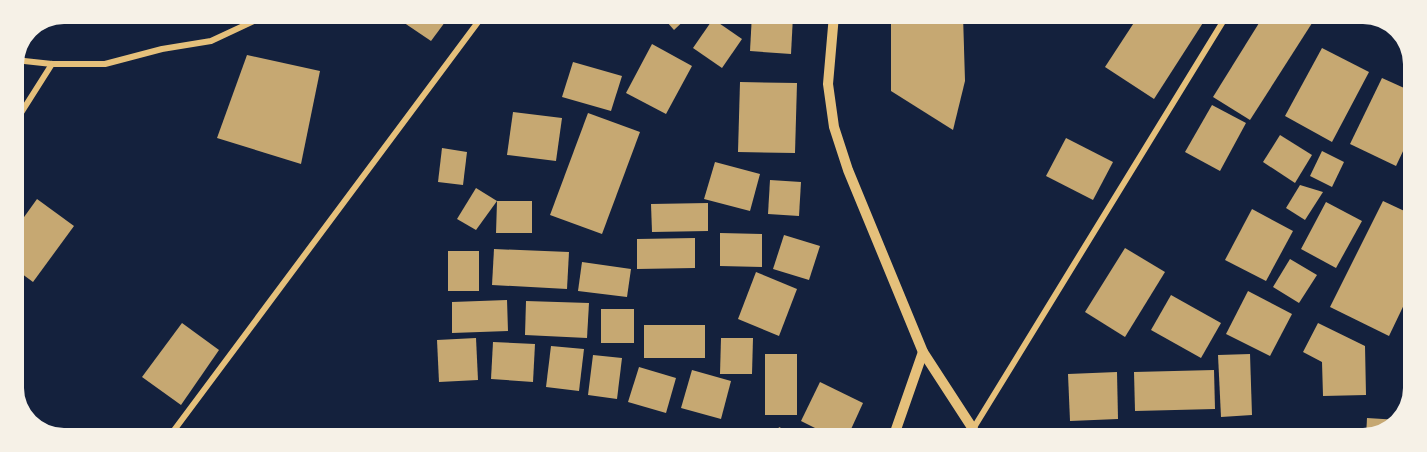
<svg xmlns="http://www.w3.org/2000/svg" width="1427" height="452" viewBox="0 0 1427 452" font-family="'Archivo Narrow',sans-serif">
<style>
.building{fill:#c6a872}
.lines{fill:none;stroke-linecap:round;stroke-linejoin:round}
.minor{stroke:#e5c07b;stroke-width:6}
.tertiary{stroke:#e5c07b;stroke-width:10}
</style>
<rect width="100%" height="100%" fill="#14213d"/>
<!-- building -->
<g class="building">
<polygon points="391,14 451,14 431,41"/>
<polygon points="660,14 691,14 674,30"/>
<polygon points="752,14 793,16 791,54 750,51"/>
<polygon points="891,15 963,15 965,81 953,130 891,91"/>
<polygon points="1034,15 1113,15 1108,24 1041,21"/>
<polygon points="1139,15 1208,15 1154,99 1105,67"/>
<polygon points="1264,15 1306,15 1314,20 1250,120 1213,97"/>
<polygon points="713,19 742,39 722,68 693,48"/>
<polygon points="652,44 692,66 666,114 626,93"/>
<polygon points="1322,48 1369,72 1332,142 1285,116"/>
<polygon points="247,55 320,71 301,164 217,138"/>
<polygon points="573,62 622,76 611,111 562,97"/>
<polygon points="1382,78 1413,92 1413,130 1396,166 1350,144"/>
<polygon points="740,82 797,83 795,153 738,152"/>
<polygon points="1212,105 1246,123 1220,171 1185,152"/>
<polygon points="513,112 562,118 556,161 507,155"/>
<polygon points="588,113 640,132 602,234 550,215"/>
<polygon points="1280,135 1312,155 1295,183 1263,162"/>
<polygon points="1066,138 1113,162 1093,200 1046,176"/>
<polygon points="442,148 467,152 463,185 438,182"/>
<polygon points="1322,151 1344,162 1332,187 1310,176"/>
<polygon points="715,162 760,174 750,211 704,199"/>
<polygon points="770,180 801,182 799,216 768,214"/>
<polygon points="1300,185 1323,192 1305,220 1286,208"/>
<polygon points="476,188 497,201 476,230 457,219"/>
<polygon points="37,199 74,226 33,282 14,268 14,231"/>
<polygon points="497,201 532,201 532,233 496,233"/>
<polygon points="1383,201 1413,215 1412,288 1389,336 1330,307"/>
<polygon points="1326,202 1362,221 1336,268 1301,249"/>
<polygon points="708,203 708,231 652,232 651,204"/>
<polygon points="1252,209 1293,231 1266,281 1225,260"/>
<polygon points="720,233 762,234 762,267 720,266"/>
<polygon points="784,235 820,246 809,280 773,269"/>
<polygon points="695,238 695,268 637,269 637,239"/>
<polygon points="1125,248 1165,272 1125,337 1085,312"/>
<polygon points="494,249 569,252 567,289 492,285"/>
<rect x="448" y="251" width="31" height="40"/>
<polygon points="1290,259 1317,275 1299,303 1273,287"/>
<polygon points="582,262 631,269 627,297 578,291"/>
<polygon points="756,272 797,289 779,336 738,319"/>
<polygon points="1248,291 1292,314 1270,356 1226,334"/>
<polygon points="1171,295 1221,323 1201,358 1151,330"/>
<polygon points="507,300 508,331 452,333 452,302"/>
<polygon points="526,301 589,303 587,338 525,335"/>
<rect x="601" y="309" width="33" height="34"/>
<polygon points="182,323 219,350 181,405 142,377"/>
<polygon points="1318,323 1365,346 1366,395 1323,396 1322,362 1303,352"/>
<rect x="644" y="325" width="61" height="33"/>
<polygon points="476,338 478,380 439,382 437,340"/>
<polygon points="721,338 753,338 752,374 720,374"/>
<polygon points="493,342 535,344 533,382 491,379"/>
<polygon points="551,346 584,349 579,391 546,387"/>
<rect x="765" y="354" width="32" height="61"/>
<polygon points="1250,354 1252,415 1221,417 1218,355"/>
<polygon points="593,355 622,358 617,399 588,395"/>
<polygon points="639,367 676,378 666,413 628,402"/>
<polygon points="692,370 731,381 721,419 681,408"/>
<polygon points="1214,370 1215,409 1135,411 1134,372"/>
<polygon points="1117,372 1118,419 1070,421 1068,374"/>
<polygon points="820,382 863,403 847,438 835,438 801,421"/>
<polygon points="1367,418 1399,420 1394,428 1366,437"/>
<polygon points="779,427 802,438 775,438"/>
<polygon points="1323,431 1350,432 1350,438 1323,438"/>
</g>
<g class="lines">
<!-- minor -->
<g class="minor">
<polyline points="15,60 52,64 105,64 162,49 211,41 269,14"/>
<polyline points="14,124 52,64"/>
<polyline points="973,429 1227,15"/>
<polyline points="169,437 484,14"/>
</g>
<!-- tertiary -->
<g class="tertiary">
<polyline points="834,15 828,84 834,127 848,170 923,352 973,429 970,438"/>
<polyline points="893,438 923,352"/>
</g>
</g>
<!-- crop -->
<path d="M0 0H1427V452H0ZM64 24H1363A40 40 0 0 1 1403 64V388A40 40 0 0 1 1363 428H64A40 40 0 0 1 24 388V64A40 40 0 0 1 64 24Z" fill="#f6f1e7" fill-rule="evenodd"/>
</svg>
